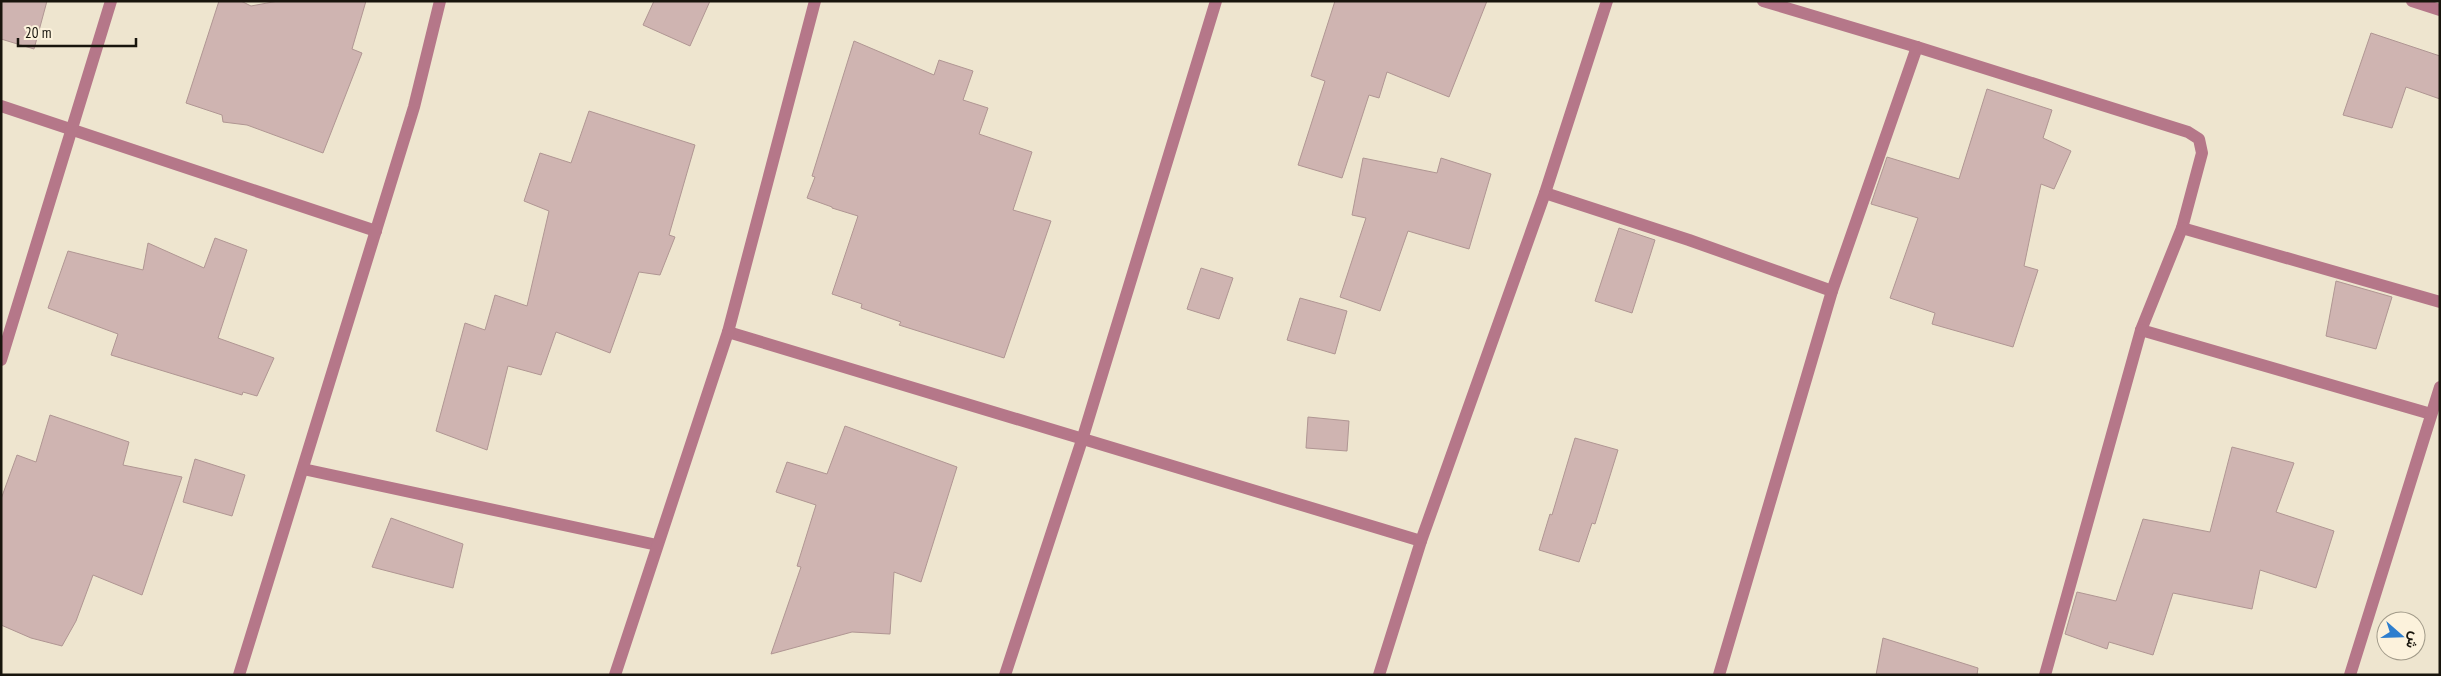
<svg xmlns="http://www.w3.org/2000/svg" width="2441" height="676" viewBox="0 0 2441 676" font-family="'PT Sans Narrow',Vazirmatn,sans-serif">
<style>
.building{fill:#cfb4b1;stroke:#b09693}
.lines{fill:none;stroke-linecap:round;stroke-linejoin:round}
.minor{stroke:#b57789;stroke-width:12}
.tertiary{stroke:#b57789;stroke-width:12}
</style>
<rect width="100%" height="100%" fill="#eee5cf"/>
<!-- building -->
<g class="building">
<polygon points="1,1 47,1 34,49 1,39"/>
<polygon points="219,1 241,1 251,6 278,1 366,1 352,49 362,53 323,153 247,125 223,122 222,115 186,103"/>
<polygon points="654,1 710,1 690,46 643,25"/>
<polygon points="1335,1 1487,1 1449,97 1387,72 1379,98 1369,95 1342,178 1298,165 1325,81 1311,76"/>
<polygon points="2371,33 2440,56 2440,99 2406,87 2392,128 2343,115"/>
<polygon points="854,41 934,75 939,60 973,71 963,100 988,108 979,134 1032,152 1013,210 1051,221 1004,358 899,325 901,322 861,308 862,304 832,294 858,216 832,208 832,207 807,198 815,177 812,176"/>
<polygon points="1987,89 2052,110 2043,138 2071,151 2054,189 2041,184 2024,266 2038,270 2013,347 1932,324 1935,313 1890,298 1918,218 1871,204 1887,157 1959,179"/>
<polygon points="589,111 695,145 669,235 675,237 660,275 639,272 610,353 556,332 541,375 508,366 487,450 436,431 465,323 485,330 495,295 527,306 549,211 524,201 540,153 571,163"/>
<polygon points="1363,158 1437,173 1441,158 1491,174 1469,249 1408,231 1380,311 1340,297 1366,218 1352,215"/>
<polygon points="1619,228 1655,240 1632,313 1595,301"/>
<polygon points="215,238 247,250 218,338 274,358 257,396 243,392 242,395 111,355 118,334 48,308 68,251 143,270 148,243 204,268"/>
<polygon points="1201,268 1233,278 1219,319 1187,309"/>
<polygon points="2336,281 2392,297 2376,349 2326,336"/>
<polygon points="1300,298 1347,311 1335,354 1287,340"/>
<polygon points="50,415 129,442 123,465 182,477 142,595 93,575 76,621 62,646 31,638 1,625 1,499 17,455 36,462"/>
<polygon points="1308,417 1349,421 1347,451 1306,448"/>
<polygon points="845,426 957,467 921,582 894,572 890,634 852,632 771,654 801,567 797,566 816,505 776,492 787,462 827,474"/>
<polygon points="1575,438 1618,450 1595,524 1592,523 1579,562 1539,550 1550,514 1552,515"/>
<polygon points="2232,447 2294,463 2276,512 2334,531 2316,588 2260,570 2252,609 2173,593 2153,655 2109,642 2107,649 2065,634 2077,592 2116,601 2143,519 2210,532"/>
<polygon points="195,459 245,475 232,516 183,502"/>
<polygon points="391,518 463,544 453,588 372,567"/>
<polygon points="1883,638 1978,668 1977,675 1876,675"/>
</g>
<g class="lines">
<!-- minor -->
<g class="minor">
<polyline points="1763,1 1917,47 2188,132 2199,139 2202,153 2182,228 2141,330 2045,675"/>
<polyline points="1,106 376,231"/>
<polyline points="1545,193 1689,240 1832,291"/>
<polyline points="2182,228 2440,302"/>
<polyline points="2141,330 2431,414"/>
<polyline points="728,332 1421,541"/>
<polyline points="1,360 111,1"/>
<polyline points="303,469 657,545"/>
<polyline points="239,675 414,107 440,1"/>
<polyline points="615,675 728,332 815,1"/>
<polyline points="1005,675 1082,440 1216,1"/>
<polyline points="1379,675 1421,541 1545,193 1607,1"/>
<polyline points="1719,675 1832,291 1917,47"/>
<polyline points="2350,675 2440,387"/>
</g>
<!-- tertiary -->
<polyline class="tertiary" points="2412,1 2440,10"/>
</g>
<!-- border -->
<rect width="2441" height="676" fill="none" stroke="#18150d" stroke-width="5"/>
<!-- north arrow -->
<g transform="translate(2401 636) rotate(110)"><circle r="24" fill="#fcf2dc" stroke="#a19a89"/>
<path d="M0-4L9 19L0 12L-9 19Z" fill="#2d7ece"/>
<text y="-8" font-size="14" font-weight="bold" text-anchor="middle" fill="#18150d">ش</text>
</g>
<!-- scale -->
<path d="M18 38v8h118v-8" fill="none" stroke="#18150d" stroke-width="2.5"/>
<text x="25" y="38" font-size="15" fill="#18150d" stroke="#fcf2dc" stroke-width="4" paint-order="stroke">20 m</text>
</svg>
